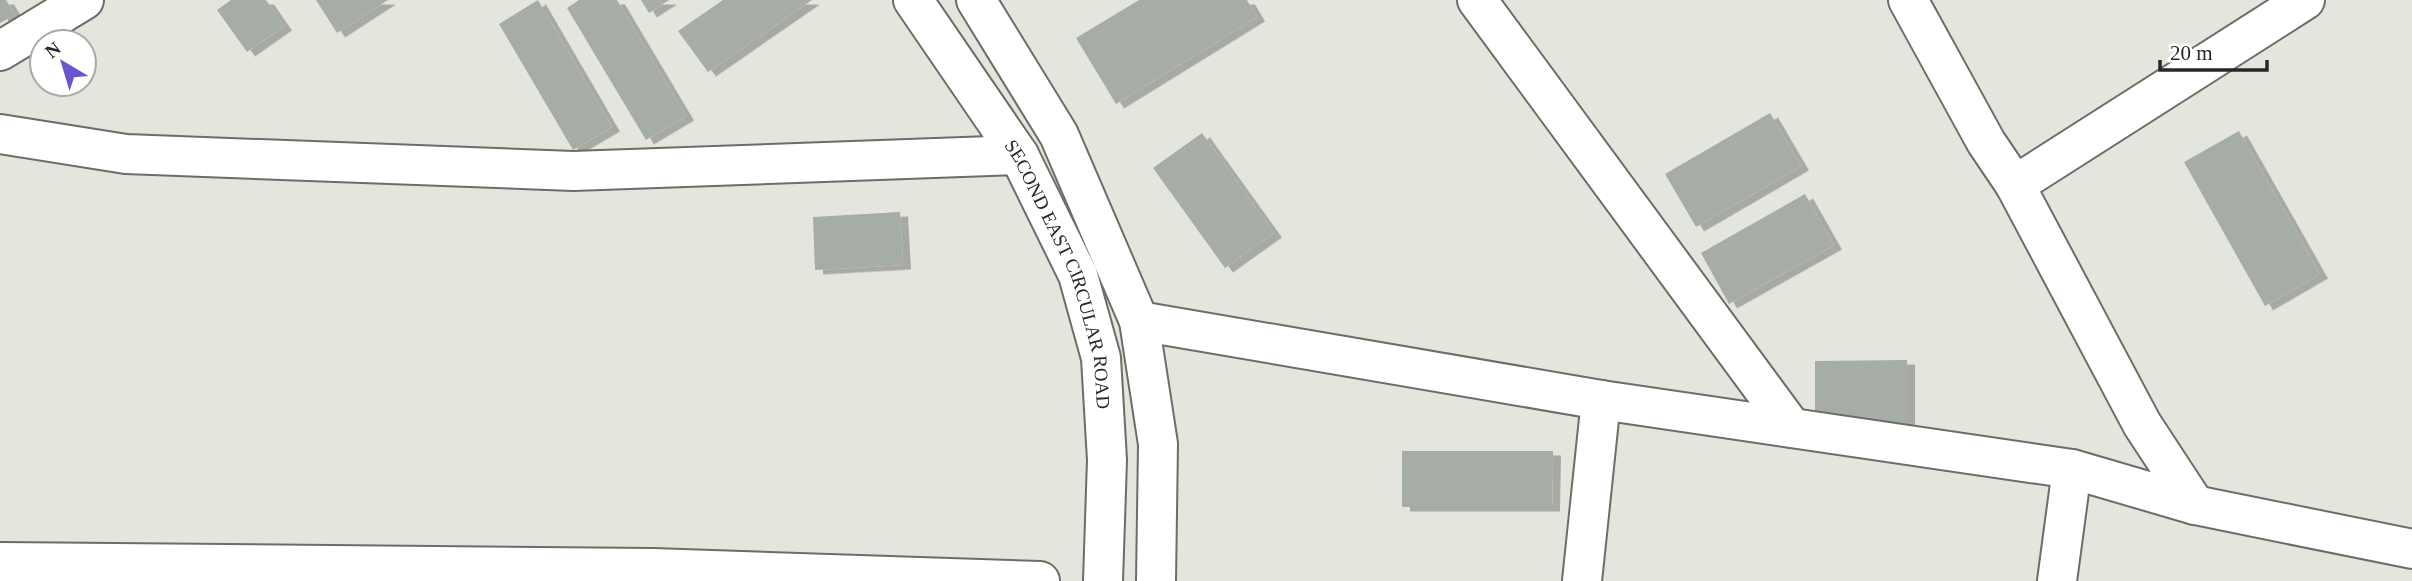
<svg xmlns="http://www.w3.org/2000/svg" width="2412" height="581" viewBox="0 0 2412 581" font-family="'Times New Roman',serif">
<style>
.building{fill:#a6ada7;filter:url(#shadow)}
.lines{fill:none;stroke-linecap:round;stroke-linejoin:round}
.street-casing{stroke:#6b6d66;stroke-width:42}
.secondary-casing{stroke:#6b6d66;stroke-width:42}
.street{stroke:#fff;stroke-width:38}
.secondary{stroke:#fff;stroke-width:38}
.labels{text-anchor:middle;stroke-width:6;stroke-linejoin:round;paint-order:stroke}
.street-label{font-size:19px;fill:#272825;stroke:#fff}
</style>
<defs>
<filter id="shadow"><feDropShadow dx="8" dy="4.5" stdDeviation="0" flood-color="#0004"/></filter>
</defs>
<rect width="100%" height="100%" fill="#e4e6dd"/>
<!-- building -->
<g class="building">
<polygon points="0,0 6,0 15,15 0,23"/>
<polygon points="231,0 266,0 284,26 247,52 217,10"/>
<polygon points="316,0 388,0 337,33"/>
<polygon points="538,0 612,127 573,150 499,24"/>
<polygon points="579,0 617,0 686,116 646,140 567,8"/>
<polygon points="641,0 669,0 649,13"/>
<polygon points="723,0 812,0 708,72 678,31"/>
<polygon points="1139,0 1247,0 1257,17 1116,104 1076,38"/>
<polygon points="1770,113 1801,166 1696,227 1665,174"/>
<polygon points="2239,131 2320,274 2265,306 2184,162"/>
<polygon points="1202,133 1274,233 1225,268 1153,168"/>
<polygon points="1805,194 1834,245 1729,304 1701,253"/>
<polygon points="900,212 903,265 815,270 813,217"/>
<polygon points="1907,360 1907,425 1815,425 1815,361"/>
<polygon points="1402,451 1553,451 1552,507 1402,507"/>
</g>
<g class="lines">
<defs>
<g id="street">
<polyline points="1477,0 1792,428"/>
<polyline points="1908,0 1986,142 2015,185 2142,424 2195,505"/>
<polyline points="0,51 84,0"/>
<polyline points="0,134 126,154 573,171 1019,155"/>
<polyline points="2015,185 2305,0"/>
<polyline points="1139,321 1601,400 2072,469 2195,505 2412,549"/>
<polyline points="0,562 653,568 1040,581"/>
<polyline points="1582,581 1601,400"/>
<polyline points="2057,581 2072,469"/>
</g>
<g id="secondary">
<path id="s1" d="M913,0L1019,155L1078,275L1101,358L1107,460L1103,581"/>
<polyline points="976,0 1059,135 1139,321 1158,444 1156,581"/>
</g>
</defs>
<!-- street casing -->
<use href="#street" class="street-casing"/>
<!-- secondary casing -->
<use href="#secondary" class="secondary-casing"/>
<!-- street -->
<use href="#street" class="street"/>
<!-- secondary -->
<use href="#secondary" class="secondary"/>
</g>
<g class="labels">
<!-- street labels -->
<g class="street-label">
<text dy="7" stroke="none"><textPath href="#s1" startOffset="315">SECOND EAST CIRCULAR ROAD</textPath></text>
</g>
</g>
<!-- north arrow -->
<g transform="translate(63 63) rotate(322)"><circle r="33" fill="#ffffff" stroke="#a9a9a8" stroke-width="2"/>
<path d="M0-5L12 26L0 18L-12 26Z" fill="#6956cf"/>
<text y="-10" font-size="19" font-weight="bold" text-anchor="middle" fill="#272825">N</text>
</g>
<!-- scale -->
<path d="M2160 60v10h107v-10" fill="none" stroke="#272825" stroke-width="3.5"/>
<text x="2170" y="60" font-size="21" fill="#272825" stroke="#ffffff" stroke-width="5" paint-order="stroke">20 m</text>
</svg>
